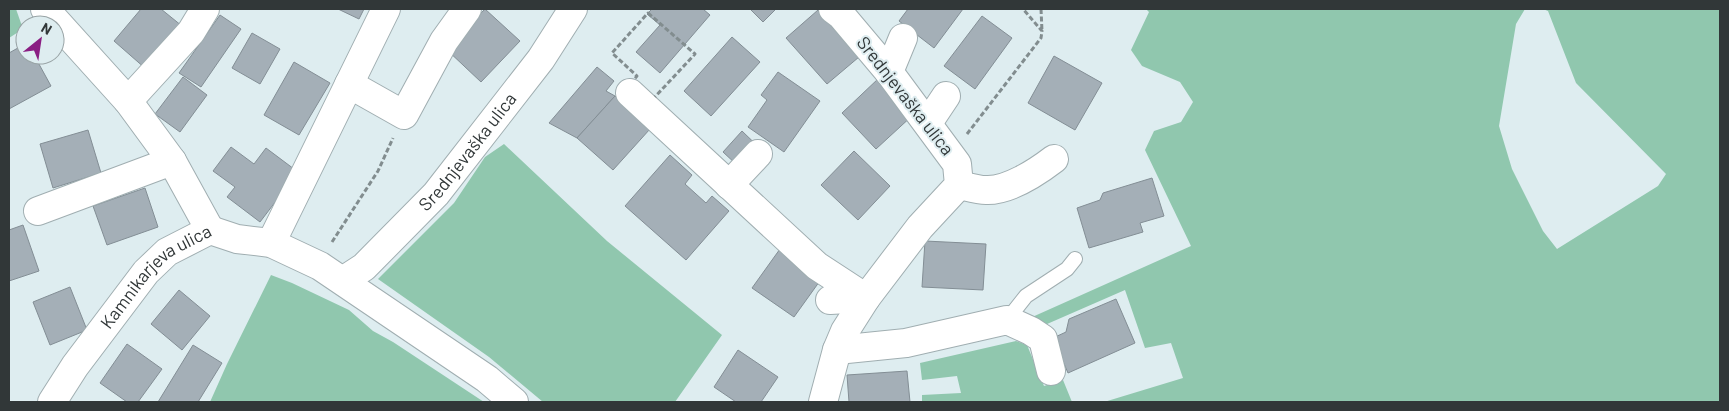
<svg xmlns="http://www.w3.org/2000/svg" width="1729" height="411" viewBox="0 0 1729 411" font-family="Barlow,sans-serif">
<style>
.green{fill:#90c7ae}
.building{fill:#a4afb7;stroke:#838e95}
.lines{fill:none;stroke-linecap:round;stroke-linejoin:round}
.lane-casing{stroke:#a0aeb1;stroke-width:16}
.street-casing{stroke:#a0aeb1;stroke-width:30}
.path{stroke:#828d8f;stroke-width:3;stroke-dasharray:5 2.5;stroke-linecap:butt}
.lane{stroke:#fff;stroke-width:14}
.street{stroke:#fff;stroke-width:28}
.labels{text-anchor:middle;stroke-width:4;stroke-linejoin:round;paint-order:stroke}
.street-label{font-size:18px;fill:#313738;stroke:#deedf0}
</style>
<rect width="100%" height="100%" fill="#deedf0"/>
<!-- green -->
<g class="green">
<polygon points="9,9 16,9 23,29 9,38"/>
<polygon points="1146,9 1525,9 1516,24 1499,126 1512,169 1543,231 1557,249 1658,186 1666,174 1576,83 1548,11 1543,9 1720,9 1720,402 1104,402 1183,378 1171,343 1145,348 1125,290 1031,331 1030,318 1191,246 1145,150 1154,131 1181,122 1193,102 1180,82 1142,66 1131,50 1149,12"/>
<polygon points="504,144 607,241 722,335 675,402 543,402 489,357 378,279 454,203 485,157"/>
<polygon points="271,275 292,283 349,310 373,331 393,342 484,402 210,402 227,364"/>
<polygon points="1016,341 1027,345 1044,386 1063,380 1072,402 922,402 922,395 961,393 957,376 922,380 920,363"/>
</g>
<!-- building -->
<g class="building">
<polygon points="141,9 161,9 182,26 146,69 114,41"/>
<polygon points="338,9 364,9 359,19"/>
<polygon points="485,9 520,41 481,82 446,49"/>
<polygon points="652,9 703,9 710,15 660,73 636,52 660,25 647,14"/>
<polygon points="750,9 776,9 763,22"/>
<polygon points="908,9 963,9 934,48 899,21"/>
<polygon points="818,10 859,57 827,84 786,38"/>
<polygon points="220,15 241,29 201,87 179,73"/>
<polygon points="982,16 1012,38 975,89 944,66"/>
<polygon points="252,33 280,49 260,84 232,68"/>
<polygon points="732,37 760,62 711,116 684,91"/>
<polygon points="25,44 25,55 34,55 51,86 9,109 9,53"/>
<polygon points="1054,56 1102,83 1075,130 1028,103"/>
<polygon points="294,62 330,83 299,135 264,115"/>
<polygon points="597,67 614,81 606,91 615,96 577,138 549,123"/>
<polygon points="778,72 820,101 784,152 748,127 767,100 761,95"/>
<polygon points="183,77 207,95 180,132 155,114"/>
<polygon points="879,78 913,115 876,149 842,113"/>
<polygon points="615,96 650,129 613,170 577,138"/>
<polygon points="88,130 101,173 53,188 40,144"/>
<polygon points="742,131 770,158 751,178 723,152"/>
<polygon points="231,147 254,164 266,148 298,172 260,222 227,197 235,187 213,171"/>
<polygon points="854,151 890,186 858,220 821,185"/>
<polygon points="670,155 692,175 685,184 706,203 712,196 729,211 686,260 625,206"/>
<polygon points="1152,178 1164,216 1140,223 1143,232 1089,248 1077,208 1100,200 1103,193"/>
<polygon points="145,188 158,227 107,245 93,206"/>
<polygon points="23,225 39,271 9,281 9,230"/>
<polygon points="925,241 986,244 983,290 922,287"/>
<polygon points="785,242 822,278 794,317 752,288"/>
<polygon points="70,287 87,330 50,345 33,302"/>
<polygon points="179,290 210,316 182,350 151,324"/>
<polygon points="1116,299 1135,343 1068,373 1053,338 1066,332 1069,319"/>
<polygon points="127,344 162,369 138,402 127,402 100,383"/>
<polygon points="193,345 222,363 198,402 158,402"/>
<polygon points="738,350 778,377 761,402 736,402 714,387"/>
<polygon points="907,371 910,402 849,402 847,375"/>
</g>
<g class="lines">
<defs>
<polyline id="lane" points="1007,320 1026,296 1067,269 1075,259"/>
<g id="street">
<polyline points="45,9 128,101 172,161 210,230"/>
<polyline points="889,72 903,38"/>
<polyline points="349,84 404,115 444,41 467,9"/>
<polyline points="630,93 817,266 866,298 830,300"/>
<polyline points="128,101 191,32 205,9"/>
<polyline points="928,123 946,96"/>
<polyline points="729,185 758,154"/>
<path d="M959,185C968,187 978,190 986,190C1008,191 1037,172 1054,159"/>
<polyline points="38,211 172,161"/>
<polyline points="210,230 237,239 271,243 320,266 487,379 514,402"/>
<polyline points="271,243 386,9"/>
<path id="s1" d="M344,280L364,267L436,194L541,59L573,9"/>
<polyline points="837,350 906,343 1007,320 1031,331 1043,339 1051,371"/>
<path id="s2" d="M52,402L75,366L146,272L167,252L210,230"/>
<polyline points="823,402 837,350 845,331 866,298 920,227 959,185 957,164 889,72 841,15 833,9"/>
</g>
</defs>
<!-- lane casing -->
<use href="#lane" class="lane-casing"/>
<!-- street casing -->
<use href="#street" class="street-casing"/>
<!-- path -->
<g class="path">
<polyline points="1041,9 1042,31"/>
<polygon points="648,13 695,54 653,99 637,84 630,93 621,94 637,76 612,53"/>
<polyline points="967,134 1041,38 1042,31 1023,9"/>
<polyline points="332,242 378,171 393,138"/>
</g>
<!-- lane -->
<use href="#lane" class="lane"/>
<!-- street -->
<use href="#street" class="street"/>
</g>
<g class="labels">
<!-- street labels -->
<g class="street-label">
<text transform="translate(905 96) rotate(52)" y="6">Srednjevaška ulica</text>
<text dy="6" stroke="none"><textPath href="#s1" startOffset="179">Srednjevaška ulica</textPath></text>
<text dy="6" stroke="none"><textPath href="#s2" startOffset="165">Kamnikarjeva ulica</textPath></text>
</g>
</g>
<!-- border -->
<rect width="1729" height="411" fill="none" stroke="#313738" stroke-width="20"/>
<!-- north arrow -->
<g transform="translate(40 40) rotate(30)"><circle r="24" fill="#deedf0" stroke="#99a4a6"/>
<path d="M0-4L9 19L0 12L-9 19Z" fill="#8a1e83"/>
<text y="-8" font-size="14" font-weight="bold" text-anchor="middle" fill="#313738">N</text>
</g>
</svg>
